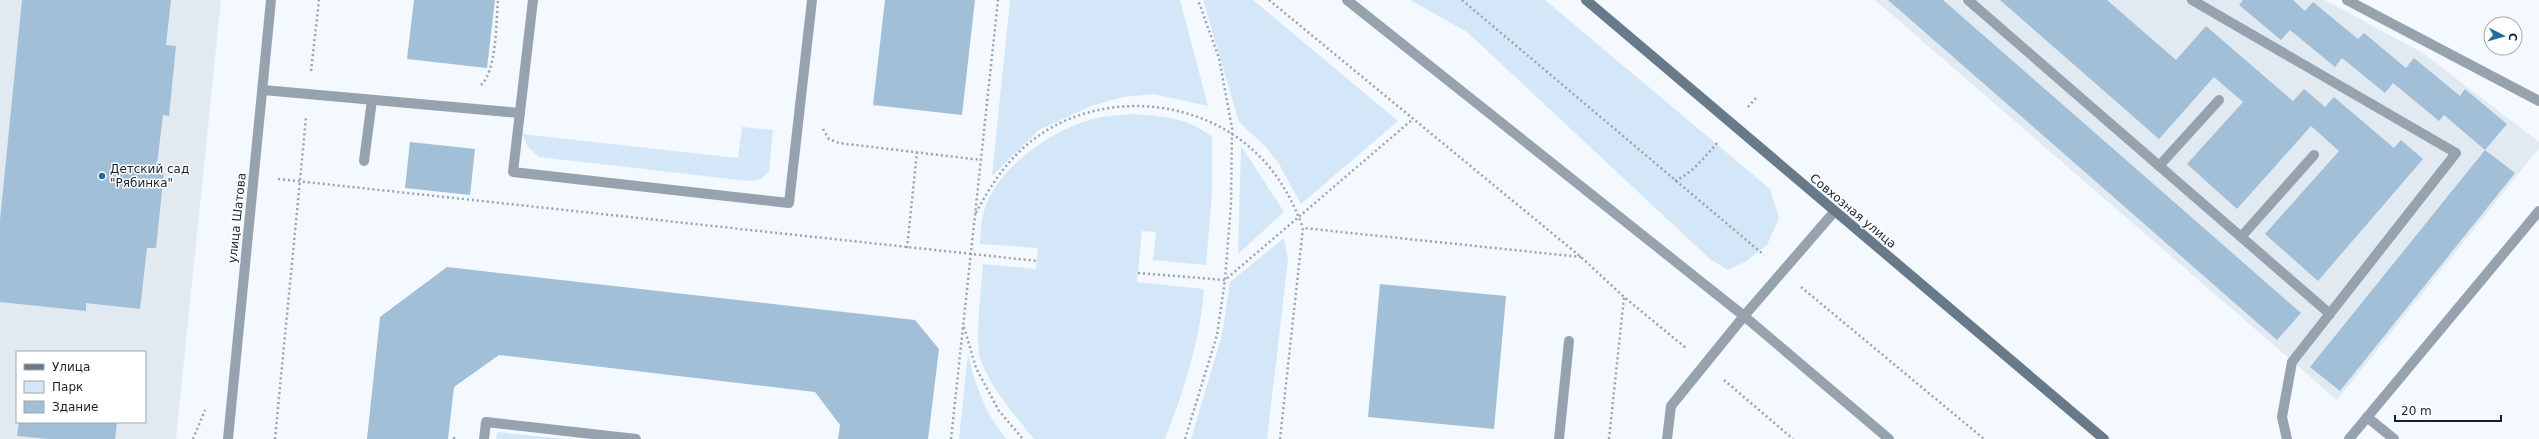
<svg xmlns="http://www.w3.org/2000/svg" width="2539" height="439" viewBox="0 0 2539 439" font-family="'DejaVu Sans',sans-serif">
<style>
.built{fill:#e2eaf1;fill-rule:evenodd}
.green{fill:#d3e7f8}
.building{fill:#a1bfd7}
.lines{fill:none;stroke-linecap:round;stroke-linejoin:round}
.path{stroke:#9ba3aa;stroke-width:2.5;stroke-dasharray:2 3;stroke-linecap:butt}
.service{stroke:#96a3ae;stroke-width:10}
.minor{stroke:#96a3ae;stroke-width:10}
.secondary{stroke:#687a8a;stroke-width:10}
.poi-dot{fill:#226ea1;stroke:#fff;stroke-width:1.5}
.labels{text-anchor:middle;stroke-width:3;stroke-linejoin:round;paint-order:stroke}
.poi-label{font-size:12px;fill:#16222b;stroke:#fff;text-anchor:start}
.street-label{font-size:12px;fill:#16222b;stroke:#fff}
</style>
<rect width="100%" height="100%" fill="#f3f9fe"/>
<!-- built -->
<g class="built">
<path d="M0,0H221L176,439H0ZM17,352H145V422H17Z"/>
<polygon points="1875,0 2325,0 2423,53 2539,142 2539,148 2337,400"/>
</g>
<!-- green -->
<g class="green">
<polygon points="1010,0 1180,0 1208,106 1154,94 1123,97 1091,106 1039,130 992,176"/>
<polygon points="1203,0 1253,0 1398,121 1301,204 1279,164 1265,146 1239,122"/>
<polygon points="1410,0 1545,0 1770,189 1779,218 1767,245 1745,262 1728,270 1710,259 1467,32"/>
<path d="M1134,114C1163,116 1189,118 1212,137V193L1206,265L1153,260L1156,232L1142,231L1137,282L1204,289C1200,341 1184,391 1165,439H1034C1015,415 992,390 981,361C974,345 982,284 983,264L1036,269L1038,248L980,244C981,232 981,219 985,208C997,170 1047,134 1083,122C1100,116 1117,115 1134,114Z"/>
<polygon points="742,127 773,130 769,172 760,179 749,181 539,157 528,147 522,134 738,158"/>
<polygon points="1241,146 1284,212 1238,254"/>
<polygon points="1284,238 1288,260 1267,439 1191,439 1222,335 1230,282"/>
<path d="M968,353C975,385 985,414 1007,439H959Z"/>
<polygon points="497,432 564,439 496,439"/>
</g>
<!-- building -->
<g class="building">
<polygon points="22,0 171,0 166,45 176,46 169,116 163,115 156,172 164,172 156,248 147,248 140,309 86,303 86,311 0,302 0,220"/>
<polygon points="414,0 495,0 487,68 407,59"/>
<polygon points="885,0 975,0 962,115 873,105"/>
<polygon points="1888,0 1943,0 2301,313 2277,340"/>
<polygon points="2000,0 2107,0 2176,60 2206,26 2293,101 2304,89 2325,107 2334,97 2394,148 2401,140 2423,159 2318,281 2265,234 2339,151 2311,126 2237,209 2187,164 2243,102 2214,77 2159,139"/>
<polygon points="2243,0 2293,0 2305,11 2313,2 2358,39 2364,33 2406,68 2414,58 2460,96 2465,89 2507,124 2485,150 2444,115 2439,121 2393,83 2385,93 2342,58 2335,67 2290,30 2281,40 2239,5"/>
<polygon points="410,142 475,149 470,195 405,188"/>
<polygon points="2485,150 2515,173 2340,391 2310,367"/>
<polygon points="447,267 915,320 939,349 928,439 838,439 840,425 815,392 499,355 454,387 448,439 367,439 380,317"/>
<polygon points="1380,284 1506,296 1494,429 1368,417"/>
<polygon points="19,422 117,422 115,439 49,439 17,436"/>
</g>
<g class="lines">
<!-- path -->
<g class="path">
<polyline points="1269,0 1581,257 1624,297 1686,348"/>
<polyline points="1462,0 1764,255"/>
<polyline points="311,71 319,0"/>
<path d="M481,85C497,70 496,22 498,0"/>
<polyline points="1748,107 1756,98"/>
<polyline points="823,129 829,139 839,143 981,160"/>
<polyline points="278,179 1037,261"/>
<path d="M1675,181C1692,173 1705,157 1718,142"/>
<path d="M976,213C990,186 1006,162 1029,143C1093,90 1195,95 1255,152C1278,173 1292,199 1303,228"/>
<polyline points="907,248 917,152"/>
<polyline points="1138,273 1225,280 1413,119"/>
<polyline points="1801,287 1984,439"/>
<polyline points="964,327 976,368 999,411 1023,439"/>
<polyline points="1724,380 1793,439"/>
<polyline points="193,439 205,410"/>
<polyline points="275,439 306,118"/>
<polyline points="454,439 454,434"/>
<polyline points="951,439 998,0"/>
<polyline points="1185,439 1217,335 1225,280 1231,204 1232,128 1219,58 1198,0"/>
<polyline points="1280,439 1303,228 1581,257"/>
<polyline points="1609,439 1624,297"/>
</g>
<!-- service -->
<g class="service">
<polyline points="533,0 513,172 789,203 812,0"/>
<polyline points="1968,0 2330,314"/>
<polyline points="2192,0 2456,153 2292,362 2282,417 2287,439"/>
<polyline points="2347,0 2539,101"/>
<polyline points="263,90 520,113"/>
<polyline points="364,161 372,100"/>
<polyline points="2159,166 2219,100"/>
<polyline points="2241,237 2314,155"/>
<polyline points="2367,417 2394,439"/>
<polyline points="484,439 486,422 636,439"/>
<polyline points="1559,439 1569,341"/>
<polyline points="2349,439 2539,211"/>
</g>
<!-- minor -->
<g class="minor">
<polyline points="1347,0 1744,316 1889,439"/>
<polyline points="228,439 271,0"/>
<polyline points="1667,439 1671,406 1744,316 1834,212"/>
</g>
<!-- secondary -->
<polyline class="secondary" points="1586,0 2104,439"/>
</g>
<!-- markers -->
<circle class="poi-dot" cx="102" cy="176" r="4"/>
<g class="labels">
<!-- poi labels -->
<g class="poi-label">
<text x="110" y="173">Детский сад<tspan x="110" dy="14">"Рябинка"</tspan></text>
</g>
<!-- street labels -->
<g class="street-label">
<text transform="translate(1853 211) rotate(40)" y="4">Совхозная улица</text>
<text transform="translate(237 218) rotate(-84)" y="4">улица Шатова</text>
</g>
</g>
<!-- legend -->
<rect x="16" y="351" width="130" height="72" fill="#ffffff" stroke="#a2a7aa"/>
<rect x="24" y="364" width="20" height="6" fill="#687a8a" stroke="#a2a7aa"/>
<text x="52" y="371" font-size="12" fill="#16222b">Улица</text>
<rect x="24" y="381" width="20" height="12" fill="#d3e7f8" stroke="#a2a7aa"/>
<text x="52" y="391" font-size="12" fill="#16222b">Парк</text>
<rect x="24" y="401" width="20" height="12" fill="#a1bfd7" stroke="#a2a7aa"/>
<text x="52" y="411" font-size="12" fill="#16222b">Здание</text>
<!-- north arrow -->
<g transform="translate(2503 36) rotate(96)"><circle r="19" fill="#ffffff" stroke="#a2a7aa"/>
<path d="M0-3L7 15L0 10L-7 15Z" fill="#226ea1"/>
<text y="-6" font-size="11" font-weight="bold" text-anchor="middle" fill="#16222b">С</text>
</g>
<!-- scale -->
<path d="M2395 415v6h106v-6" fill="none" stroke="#16222b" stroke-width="2"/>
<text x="2401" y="415" font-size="12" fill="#16222b" stroke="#ffffff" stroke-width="3" paint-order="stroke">20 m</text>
</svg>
